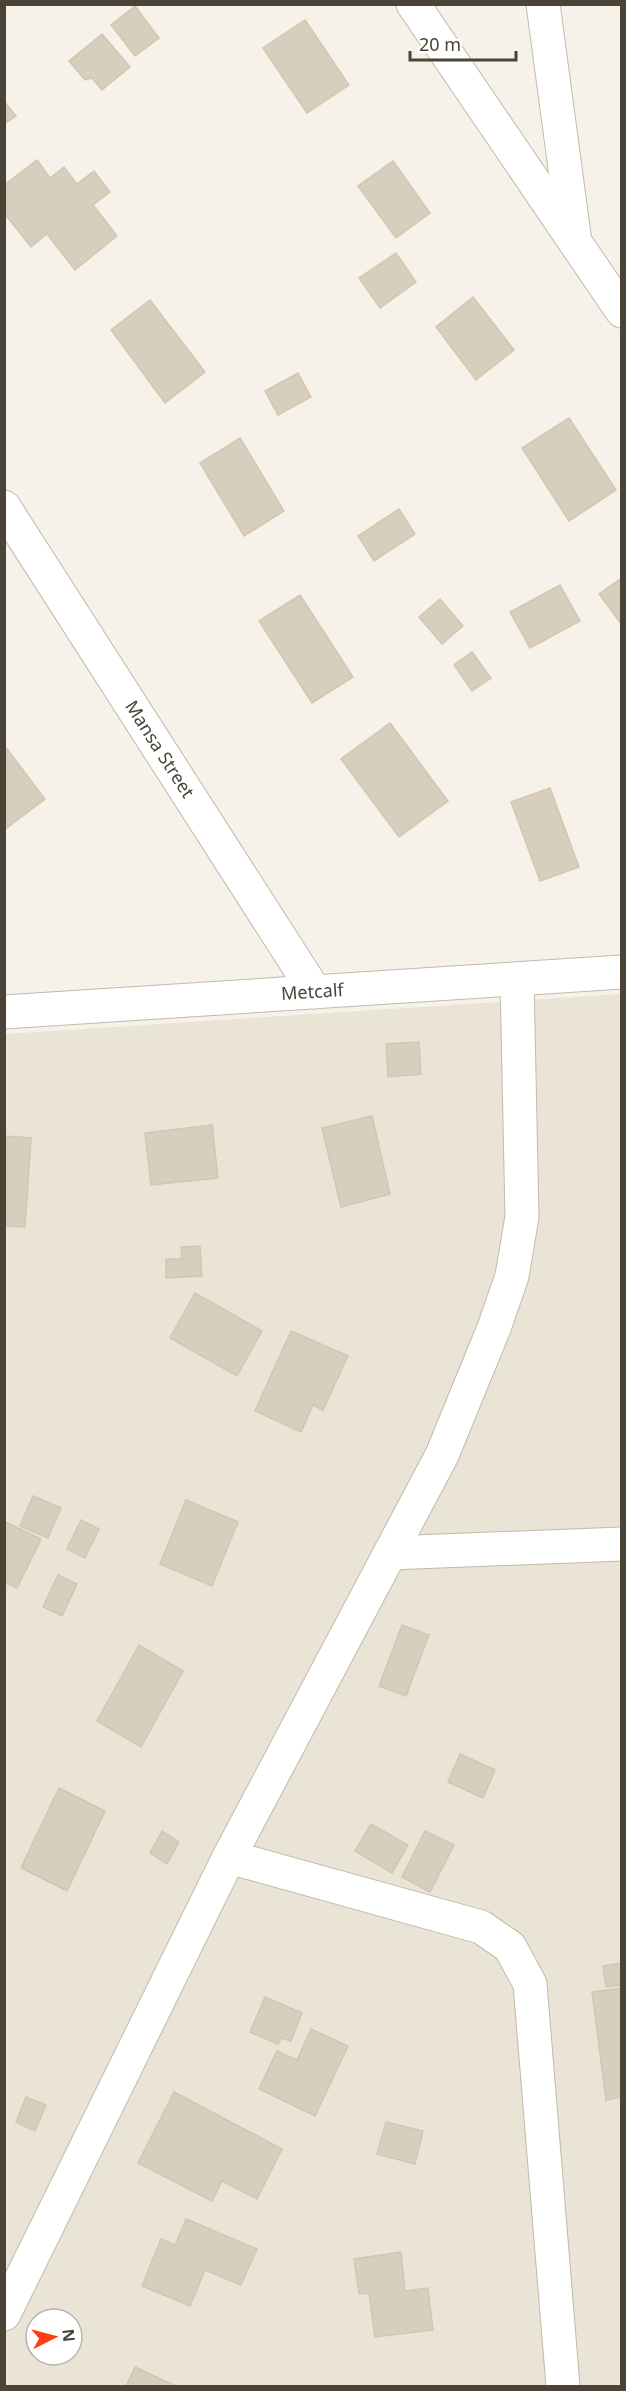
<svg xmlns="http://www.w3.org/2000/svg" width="626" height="2391" viewBox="0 0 626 2391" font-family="'Noto Sans',sans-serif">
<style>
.residential{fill:#eae4d6;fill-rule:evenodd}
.building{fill:#d8cebd;stroke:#d4c6b0;stroke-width:1.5}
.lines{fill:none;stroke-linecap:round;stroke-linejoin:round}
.minor-casing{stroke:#c2baaa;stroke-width:35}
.minor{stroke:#fff;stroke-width:33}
.labels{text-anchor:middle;stroke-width:4.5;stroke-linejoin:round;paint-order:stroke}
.street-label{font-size:18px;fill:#4a4336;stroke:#fff}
</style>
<rect width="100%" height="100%" fill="#f6f2e9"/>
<!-- residential -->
<path class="residential" d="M621,994V2386H5V1034ZM36,2319H72V2355H36Z"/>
<!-- building -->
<g class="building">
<polygon points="135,6 159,38 135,56 111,25"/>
<polygon points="305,20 349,85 307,113 263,48"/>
<polygon points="102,34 130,67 102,90 92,78 85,80 69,61"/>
<polygon points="4,101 16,116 4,124"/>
<polygon points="37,160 50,178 64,167 77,184 94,171 110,192 93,205 117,236 75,270 47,234 31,247 4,213 4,185"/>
<polygon points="393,161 430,213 396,238 358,186"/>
<polygon points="396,253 416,282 380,308 359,278"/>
<polygon points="473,297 514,350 476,380 436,327"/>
<polygon points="150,300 205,372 165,403 111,330"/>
<polygon points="298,373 311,397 278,415 265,391"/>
<polygon points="569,418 616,490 569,521 522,448"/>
<polygon points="240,438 284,511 244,536 200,463"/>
<polygon points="399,509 415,534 374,561 358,536"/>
<polygon points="622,578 622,625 599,594"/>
<polygon points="560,585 580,621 530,648 510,612"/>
<polygon points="300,595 353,677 312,703 259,621"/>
<polygon points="440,599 463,626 442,644 419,617"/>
<polygon points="472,652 491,678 472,691 454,665"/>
<polygon points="390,723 448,801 399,837 341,759"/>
<polygon points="4,745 45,799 4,830"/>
<polygon points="550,788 579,867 540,881 511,802"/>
<polygon points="419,1042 421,1074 388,1077 386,1044"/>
<polygon points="372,1116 390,1194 341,1207 322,1128"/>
<polygon points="212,1125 218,1178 151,1185 145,1133"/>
<polygon points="4,1136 31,1138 25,1227 4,1226"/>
<polygon points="200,1246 202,1276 166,1278 166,1259 182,1259 181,1247"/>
<polygon points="195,1293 262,1331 237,1376 170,1338"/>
<polygon points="291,1331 348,1356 323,1410 313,1405 301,1432 255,1411"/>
<polygon points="33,1496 61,1508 48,1538 20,1526"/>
<polygon points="186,1500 238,1522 212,1586 160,1564"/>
<polygon points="81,1520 99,1529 85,1558 67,1549"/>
<polygon points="4,1521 41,1539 17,1588 4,1582"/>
<polygon points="58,1575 77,1584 62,1616 43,1607"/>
<polygon points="402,1625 429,1635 406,1696 379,1686"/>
<polygon points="139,1645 183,1671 141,1747 97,1721"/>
<polygon points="460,1754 495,1770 483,1798 448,1782"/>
<polygon points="59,1788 105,1811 67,1891 21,1868"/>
<polygon points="371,1824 408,1845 392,1873 355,1851"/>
<polygon points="162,1831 179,1842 167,1864 150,1853"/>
<polygon points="425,1831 454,1845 430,1892 402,1877"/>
<polygon points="622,1963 622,1985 606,1987 603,1966"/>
<polygon points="622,1988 622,2097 606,2100 592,1992"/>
<polygon points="265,1997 302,2013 291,2041 281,2038 278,2044 250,2032"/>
<polygon points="311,2029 348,2046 315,2116 259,2089 277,2051 297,2060"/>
<polygon points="174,2092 282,2149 257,2199 222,2181 212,2201 138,2163"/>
<polygon points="26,2097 46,2105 35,2131 16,2122"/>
<polygon points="386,2122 423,2131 415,2164 377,2154"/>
<polygon points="186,2219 257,2249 241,2285 205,2270 190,2306 142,2286 161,2239 175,2245"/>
<polygon points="401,2252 405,2291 428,2288 433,2330 375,2337 369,2293 359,2294 354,2259"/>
<polygon points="135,2367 176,2386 126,2386"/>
</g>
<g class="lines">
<defs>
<g id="minor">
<polyline points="413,4 622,311"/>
<polyline points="543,4 574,235"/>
<path id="s1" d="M4,507L315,992"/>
<path id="s2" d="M4,1012L622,972"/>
<polyline points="390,1553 622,1544"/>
<polyline points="229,1857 481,1927 510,1947 530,1984 563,2386"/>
<polyline points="4,2314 229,1857 442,1455 494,1328 512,1276 522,1217 517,979"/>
</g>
</defs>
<!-- minor casing -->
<use href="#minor" class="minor-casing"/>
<!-- minor -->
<use href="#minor" class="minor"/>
</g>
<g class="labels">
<!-- street labels -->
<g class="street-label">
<text dy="6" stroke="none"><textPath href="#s1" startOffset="288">Mansa Street</textPath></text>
<text dy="6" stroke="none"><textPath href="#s2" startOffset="309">Metcalf</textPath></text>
</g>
</g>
<!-- border -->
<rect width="626" height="2391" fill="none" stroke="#4a4336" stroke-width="12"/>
<!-- north arrow -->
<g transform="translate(54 2337) rotate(84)"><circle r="28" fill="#ffffff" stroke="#b7b4af" stroke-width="1.5"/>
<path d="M0-4.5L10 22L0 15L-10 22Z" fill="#ff3e16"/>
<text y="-9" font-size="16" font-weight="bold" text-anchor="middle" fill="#4a4336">N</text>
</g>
<!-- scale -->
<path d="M410 51v9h106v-9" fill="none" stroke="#4a4336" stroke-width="3"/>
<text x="419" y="51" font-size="18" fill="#4a4336" stroke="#ffffff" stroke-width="4.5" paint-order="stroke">20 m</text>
</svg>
